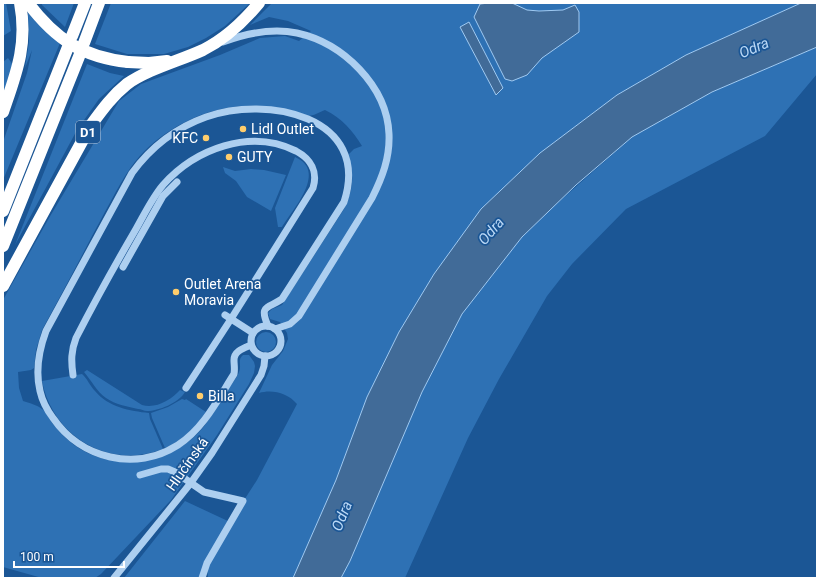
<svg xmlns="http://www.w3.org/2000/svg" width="820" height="581" viewBox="0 0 820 581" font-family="Roboto,sans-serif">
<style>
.green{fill:#2e71b4}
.water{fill:#416b98;stroke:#a0caf2}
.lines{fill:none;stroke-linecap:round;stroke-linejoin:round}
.minor{stroke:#adcff0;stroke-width:7}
.highway{stroke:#fff;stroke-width:12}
.highway-bridge{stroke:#fff;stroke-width:12}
.poi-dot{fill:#ffcd6c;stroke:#1b5695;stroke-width:1.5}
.labels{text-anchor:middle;stroke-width:3.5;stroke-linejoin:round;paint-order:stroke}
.shield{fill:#1b5695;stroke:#bbccdf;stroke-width:1}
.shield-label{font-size:13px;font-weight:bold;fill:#fff}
.poi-label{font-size:14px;fill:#fff;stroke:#1b5695;text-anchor:start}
.street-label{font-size:14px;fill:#fff;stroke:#1b5695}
.water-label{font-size:15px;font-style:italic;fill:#bad8f6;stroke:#1b5695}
</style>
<rect width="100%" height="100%" fill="#1b5695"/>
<!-- green -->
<g class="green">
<polygon points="3,3 6,3 11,31 3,36"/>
<polygon points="42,3 74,3 65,27 42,5"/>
<polygon points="111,3 250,3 225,26 206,38 188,47 164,54 127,54 95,44"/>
<path d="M272,3H801L686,55L617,95L540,153L481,209L434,274L399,332L367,397L336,480L293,578H208L207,565L202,578H124L185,501L230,522L257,480L297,404C288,393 272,389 259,393L272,365L283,351L288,339L287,333L280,322L270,319L268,313L272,309L282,305L344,209C351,195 354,181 351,166C350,162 349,158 349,154L354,149L362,146C353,131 342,118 325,110C320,112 313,116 308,116C302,115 296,111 290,110C268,105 244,104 221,109C186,117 152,138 131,167C116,189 105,213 92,236C76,267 59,299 42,330L36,350L34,368L31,370L18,372L19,388L23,401C29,403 37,405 42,409C47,412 49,419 53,424C59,432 66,439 74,445C115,474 174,465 205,425C213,414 220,402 228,390C231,384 237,378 239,372C242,365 237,360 243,355H249L254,362L255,366L254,373L249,384L217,435L171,500L101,574L95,578H42L3,567V300L49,218L119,101L141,84L220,55L260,38L285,36L299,41L311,31L288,21L269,17L250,25Z"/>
<polygon points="28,13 36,22 60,43 3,180 3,142 27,73 32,50 25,68 29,42"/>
<polygon points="817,47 817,74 765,136 626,209 572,264 547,296 499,379 468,438 405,578 341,578 350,561 422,392 462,314 522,237 553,207 632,137 712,92"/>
<polygon points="8,58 13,65 3,95 3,62"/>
<polygon points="87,64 110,73 124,76 99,99 77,130 15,245"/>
<path d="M295,157C328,171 293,209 282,227H278L275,208Z"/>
<polygon points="223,167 235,171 251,169 264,170 286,175 271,211 247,197 236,181 225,173"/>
<circle cx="266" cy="342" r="10"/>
<path d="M87,370L142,405C156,409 171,400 180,390L185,392C179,403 158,411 147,411C144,411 141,409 138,409C126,406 116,405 106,398C96,391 92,381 84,372Z"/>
<path d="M82,374C87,378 90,386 95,391C108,407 130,411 149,413L150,419L163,449C109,470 53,437 42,381Z"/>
<path d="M182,399L185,400L186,399L206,412C195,427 182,441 165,448L152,418L151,413L168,407Z"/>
</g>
<!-- water -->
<g class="water">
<polygon points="489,3 512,3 527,10 539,11 563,10 575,5 579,12 579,32 542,58 527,75 512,81 505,79 474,17 480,4"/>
<polygon points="801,3 817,3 817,47 712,92 632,137 576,185 522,237 462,314 422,392 350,561 341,578 293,578 336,480 367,397 399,332 434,274 481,209 540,153 617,95 686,55"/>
<polygon points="469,22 503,88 496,95 460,27"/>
</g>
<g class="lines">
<!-- minor -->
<g class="minor">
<path d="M223,42C247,33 272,28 297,33C343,43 387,86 389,134C390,158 382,178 372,198L299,316L290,324L275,329"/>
<polyline points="123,267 163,196 177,182"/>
<polyline points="225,315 253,333"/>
<circle cx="266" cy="341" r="15"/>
<path d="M251,345C244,348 234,351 234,360C234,365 235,369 234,374C218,399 204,428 178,445C136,472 81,459 53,418C47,410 42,400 40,391C35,370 39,350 46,331L132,173C151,147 175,128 206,117C266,95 372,116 344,202L282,299C267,309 259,305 268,326"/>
<path d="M73,375C71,361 71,351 76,338C95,301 115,265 136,229C144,215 152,198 163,185C195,149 250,128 296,151C311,159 318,172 313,188L231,319L186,388"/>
<polyline points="140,475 161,469 168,469 175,472 204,492 243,501 207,563 202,578"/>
<polyline points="114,578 190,484 212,453 261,375 264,366 265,356"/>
</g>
<!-- highway -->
<g class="highway">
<polyline points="72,36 85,3"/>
<polyline points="84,43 99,3"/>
<polyline points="128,62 149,63 167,61"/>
<path d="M3,112C16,74 28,45 20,3"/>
<polyline points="3,211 68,47"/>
<polyline points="3,246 80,54"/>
<path d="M3,286L91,125C102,110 112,96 127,84C148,69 179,61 203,50C225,39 244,21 259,3"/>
</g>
<!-- highway-bridge -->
<path class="highway-bridge" d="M28,3C56,40 83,57 128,62"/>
</g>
<!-- markers -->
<g class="poi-dot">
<circle cx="243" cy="129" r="4"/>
<circle cx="206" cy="138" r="4"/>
<circle cx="229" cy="157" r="4"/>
<circle cx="176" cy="292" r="4"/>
<circle cx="200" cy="396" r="4"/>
</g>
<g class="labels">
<!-- shield labels -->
<rect class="shield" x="76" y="121" width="24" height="22" rx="3"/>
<g class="shield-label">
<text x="88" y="137">D1</text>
</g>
<!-- poi labels -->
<g class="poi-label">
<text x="251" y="134">Lidl Outlet</text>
<text x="198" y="143" text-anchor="end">KFC</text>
<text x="237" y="162">GUTY</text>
<text x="184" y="289">Outlet Arena<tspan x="184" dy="16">Moravia</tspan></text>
<text x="208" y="401">Billa</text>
</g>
<!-- street labels -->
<g class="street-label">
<text transform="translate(187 464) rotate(-55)" y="5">Hlučínská</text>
</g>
<!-- water labels -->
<g class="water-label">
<text transform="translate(754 48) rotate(-23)" y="5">Odra</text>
<text transform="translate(491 231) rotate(-49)" y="5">Odra</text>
<text transform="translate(342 516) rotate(-68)" y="5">Odra</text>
</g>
</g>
<!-- border -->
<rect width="820" height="581" fill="none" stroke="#ffffff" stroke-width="8"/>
<!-- scale -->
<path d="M14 561v6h110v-6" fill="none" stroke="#ffffff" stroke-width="2"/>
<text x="20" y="561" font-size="12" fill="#ffffff" stroke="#1b5695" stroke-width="3" paint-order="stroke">100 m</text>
</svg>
